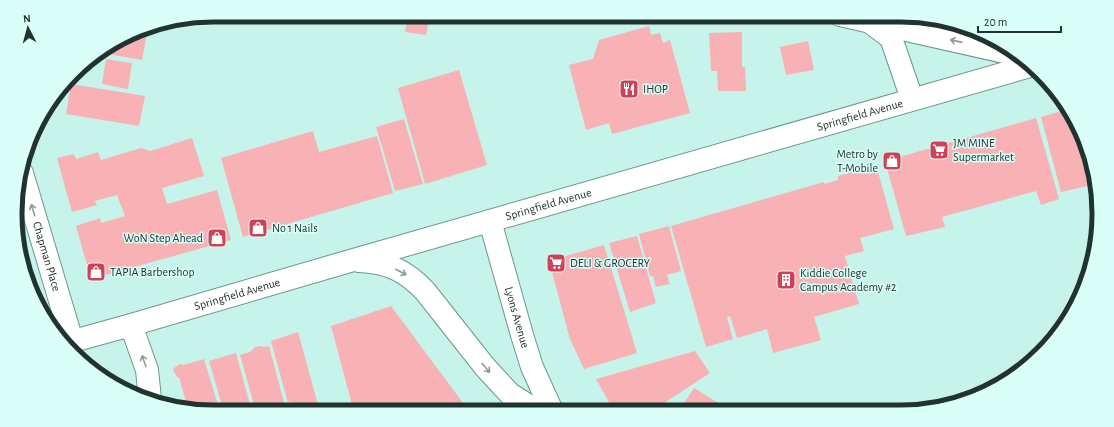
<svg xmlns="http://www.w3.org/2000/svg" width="1114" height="427" viewBox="0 0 1114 427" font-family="'Alegreya Sans',sans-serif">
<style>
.building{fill:#f8b1b4}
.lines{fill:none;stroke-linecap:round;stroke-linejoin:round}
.minor-casing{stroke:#6c978f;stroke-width:24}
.major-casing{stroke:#6c978f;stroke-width:24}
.minor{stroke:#fff;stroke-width:22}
.major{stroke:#fff;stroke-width:22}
.oneway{stroke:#909997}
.labels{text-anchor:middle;stroke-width:3;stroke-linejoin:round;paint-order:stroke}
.poi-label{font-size:12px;fill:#21332f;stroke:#dafff8;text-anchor:start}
.street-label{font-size:12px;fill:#21332f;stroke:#dafff8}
.rim{fill:none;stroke:#21332f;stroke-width:5}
</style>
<rect width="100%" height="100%" fill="#c6f4eb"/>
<!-- building -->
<g class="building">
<polygon points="373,15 397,15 396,21"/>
<polygon points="408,15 430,15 426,35 405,32"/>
<polygon points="649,26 651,35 660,33 663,43 670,40 690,113 612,134 609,123 586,130 569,65 593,59 599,40"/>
<polygon points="140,31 147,32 142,60 102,53"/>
<polygon points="742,32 742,67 745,67 746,91 718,91 717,71 711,71 709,33"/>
<polygon points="808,41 814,70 786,75 780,47"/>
<polygon points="106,59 132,63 128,89 102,84"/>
<polygon points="459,70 487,165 425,184 398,88"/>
<polygon points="71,84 145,96 139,126 66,114"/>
<polygon points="1068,109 1073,114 1096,184 1061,192 1041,117"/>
<polygon points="1036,118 1059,199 1041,205 1036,191 942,217 945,227 906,236 885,161"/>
<polygon points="404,119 423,184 395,191 376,127"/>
<polygon points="313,131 319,152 377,136 393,193 243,237 221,158"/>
<polygon points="192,138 204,176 162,188 167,204 217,190 231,240 91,279 76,226 100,218 101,223 125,216 117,195 95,201 97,205 72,212 57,158 74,154 76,159 98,152 101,160 141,148 150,151"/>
<polygon points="876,165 894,229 860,238 864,251 845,256 859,304 814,317 821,340 773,353 767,329 737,338 730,316 727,317 733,339 706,347 671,226 824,182 824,184 838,180 838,176"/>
<polygon points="669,226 681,271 667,275 670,284 656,287 653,276 650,276 639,234"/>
<polygon points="637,236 656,303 630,312 609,243"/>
<polygon points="604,245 637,353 584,369 570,339 549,261"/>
<polygon points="391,306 469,411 354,412 331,326"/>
<polygon points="298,332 320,412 293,412 291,401 288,403 271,341"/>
<polygon points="260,346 264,347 269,346 285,406 261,412 256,412 240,355 250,352 255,347"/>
<polygon points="695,351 710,373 652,411 615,411 610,404 596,379"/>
<polygon points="236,353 252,412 224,412 209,361"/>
<polygon points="204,359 220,412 188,409 179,377 177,377 173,370 174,368 180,364 184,365"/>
<polygon points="694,388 720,404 716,411 679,411"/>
</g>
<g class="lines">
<defs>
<g id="minor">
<polyline points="840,15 1022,56"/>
<polyline points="871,23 891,38 912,99"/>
<path id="s1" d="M22,173L72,341"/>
<polyline points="131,325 147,370 150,399"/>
</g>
<g id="major">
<path id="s2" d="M490,221L522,335L532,367L552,411"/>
<path d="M359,261C387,262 405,270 425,291L485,367L497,380L510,394L537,411"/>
<path id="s3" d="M66,343L131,325L350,261L1030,66"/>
</g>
</defs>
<!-- minor casing -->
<use href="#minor" class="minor-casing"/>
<!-- major casing -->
<use href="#major" class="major-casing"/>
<!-- minor -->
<use href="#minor" class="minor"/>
<!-- major -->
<use href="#major" class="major"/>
</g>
<!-- one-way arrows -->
<defs><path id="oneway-shaft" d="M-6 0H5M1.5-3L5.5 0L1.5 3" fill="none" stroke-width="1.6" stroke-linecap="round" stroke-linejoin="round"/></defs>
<g class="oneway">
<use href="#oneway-shaft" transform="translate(956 41) rotate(-167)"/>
<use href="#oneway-shaft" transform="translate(33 210) rotate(-107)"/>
<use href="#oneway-shaft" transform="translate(401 272) rotate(27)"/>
<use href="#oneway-shaft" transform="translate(144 361) rotate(-109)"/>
<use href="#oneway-shaft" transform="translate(486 368) rotate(50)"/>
</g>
<!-- icons -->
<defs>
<symbol id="restaurant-square" viewBox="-11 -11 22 22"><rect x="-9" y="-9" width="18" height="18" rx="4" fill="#d14055" stroke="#dafff8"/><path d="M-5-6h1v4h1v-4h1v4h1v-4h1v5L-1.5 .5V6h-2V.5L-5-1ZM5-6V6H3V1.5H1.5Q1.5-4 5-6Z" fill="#fff"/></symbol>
<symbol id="supermarket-square" viewBox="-11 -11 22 22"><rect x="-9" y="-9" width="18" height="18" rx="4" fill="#d14055" stroke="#dafff8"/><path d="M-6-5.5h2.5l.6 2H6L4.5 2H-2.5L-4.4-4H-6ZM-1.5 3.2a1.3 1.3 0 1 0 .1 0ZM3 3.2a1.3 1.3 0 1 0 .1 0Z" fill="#fff"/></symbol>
<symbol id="shop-square" viewBox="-11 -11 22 22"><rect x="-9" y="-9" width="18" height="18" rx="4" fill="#d14055" stroke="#dafff8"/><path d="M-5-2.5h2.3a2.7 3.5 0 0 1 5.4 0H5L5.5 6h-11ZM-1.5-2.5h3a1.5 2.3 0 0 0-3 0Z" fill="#fff"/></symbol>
<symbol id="building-square" viewBox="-11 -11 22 22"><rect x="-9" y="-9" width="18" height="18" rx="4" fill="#d14055" stroke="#dafff8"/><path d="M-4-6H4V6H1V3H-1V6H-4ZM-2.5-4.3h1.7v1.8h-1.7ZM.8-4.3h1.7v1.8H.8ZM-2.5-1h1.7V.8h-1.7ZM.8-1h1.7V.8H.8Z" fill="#fff"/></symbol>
</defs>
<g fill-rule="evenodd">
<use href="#restaurant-square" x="618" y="78" width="22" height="22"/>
<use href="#supermarket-square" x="928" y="139" width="22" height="22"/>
<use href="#shop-square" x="881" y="150" width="22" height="22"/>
<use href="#shop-square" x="247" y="217" width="22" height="22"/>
<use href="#shop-square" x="206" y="227" width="22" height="22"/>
<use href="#supermarket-square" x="545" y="252" width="22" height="22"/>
<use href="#shop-square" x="85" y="261" width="22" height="22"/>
<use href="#building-square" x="775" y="269" width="22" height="22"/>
</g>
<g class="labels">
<!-- poi labels -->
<g class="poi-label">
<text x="643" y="93">IHOP</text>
<text x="953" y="147">JM MINE<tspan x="953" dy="14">Supermarket</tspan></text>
<text x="878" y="158" text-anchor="end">Metro by<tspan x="878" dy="14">T-Mobile</tspan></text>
<text x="272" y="232">No 1 Nails</text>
<text x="203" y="242" text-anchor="end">WoN Step Ahead</text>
<text x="570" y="267">DELI &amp; GROCERY</text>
<text x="110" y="276">TAPIA Barbershop</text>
<text x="800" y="277">Kiddie College<tspan x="800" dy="14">Campus Academy #2</tspan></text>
</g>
<!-- street labels -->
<g class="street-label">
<text dy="4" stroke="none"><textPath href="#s3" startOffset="826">Springfield Avenue</textPath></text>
<text dy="4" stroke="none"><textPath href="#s3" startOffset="502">Springfield Avenue</textPath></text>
<text dy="4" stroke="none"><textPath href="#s1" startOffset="87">Chapman Place</textPath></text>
<text dy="4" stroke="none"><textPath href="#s3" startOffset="178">Springfield Avenue</textPath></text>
<text dy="4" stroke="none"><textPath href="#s2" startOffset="100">Lyons Avenue</textPath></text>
</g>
</g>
<!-- crop -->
<path d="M0 0H1114V427H0ZM213 22H901A191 191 0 0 1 1092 213V214A191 191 0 0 1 901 405H213A191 191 0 0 1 22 214V213A191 191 0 0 1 213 22Z" fill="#dafff8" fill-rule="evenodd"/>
<path class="rim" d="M213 22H901A191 191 0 0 1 1092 213V214A191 191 0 0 1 901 405H213A191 191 0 0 1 22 214V213A191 191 0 0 1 213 22Z"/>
<!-- north arrow -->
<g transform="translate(28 28) rotate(354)" stroke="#dafff8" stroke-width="3" paint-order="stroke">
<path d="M0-3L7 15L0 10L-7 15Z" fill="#21332f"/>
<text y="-6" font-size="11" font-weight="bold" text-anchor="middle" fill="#21332f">N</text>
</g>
<!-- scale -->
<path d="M978 26v6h83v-6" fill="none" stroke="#21332f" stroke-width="2"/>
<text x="984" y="26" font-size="12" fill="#21332f" stroke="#dafff8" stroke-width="3" paint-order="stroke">20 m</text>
</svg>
